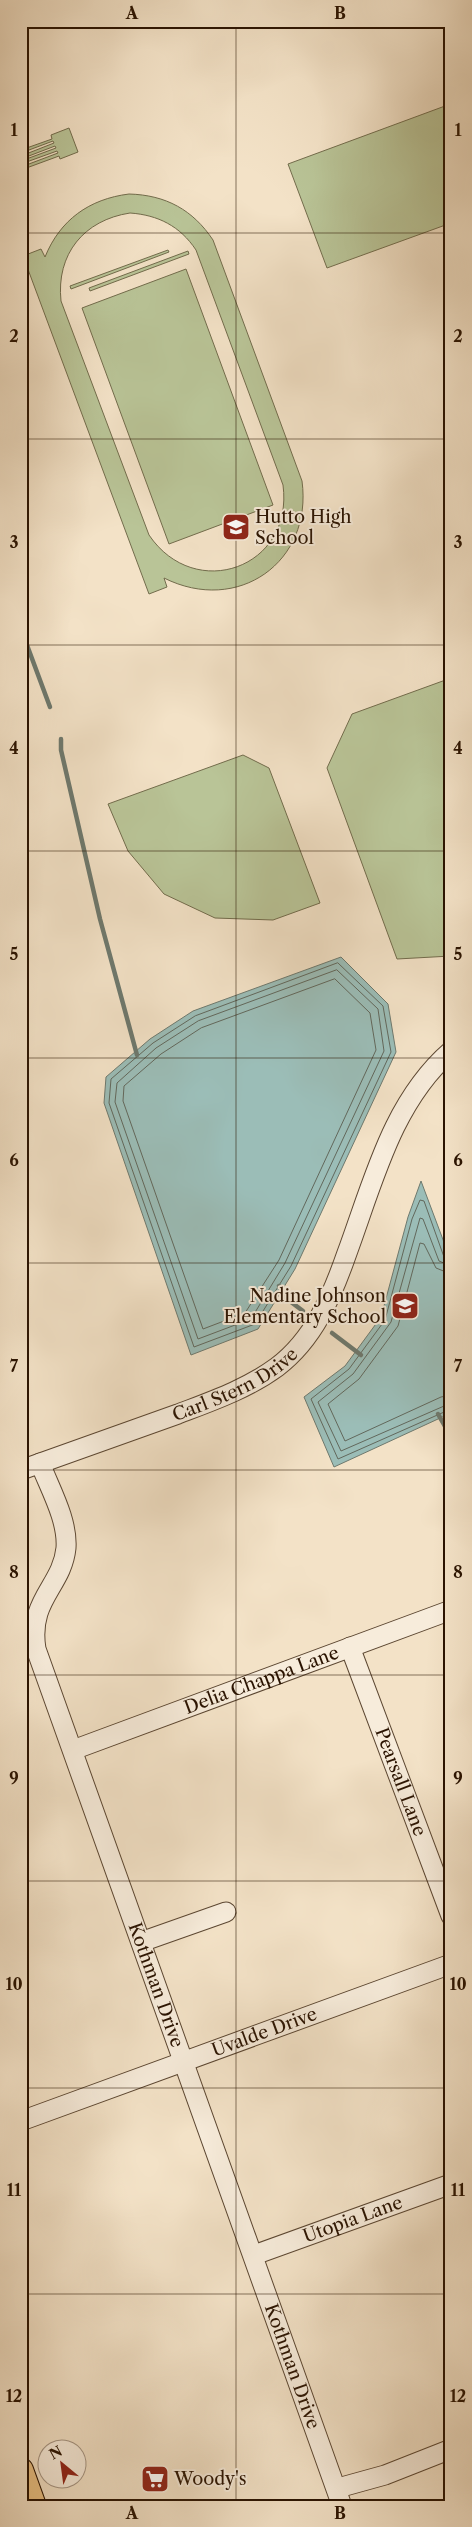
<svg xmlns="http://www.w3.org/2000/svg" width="472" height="2527" viewBox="0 0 472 2527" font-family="'Libre Caslon Text',serif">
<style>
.green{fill:#b9c497;stroke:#726c4c;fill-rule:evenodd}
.water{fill:#9bbdb7;stroke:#6e796e}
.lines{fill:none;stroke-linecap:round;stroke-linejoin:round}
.shore{stroke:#62685c;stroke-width:1}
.stream{stroke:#6e796e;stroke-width:4.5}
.minor-casing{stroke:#5c4732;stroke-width:21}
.major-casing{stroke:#2a1301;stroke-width:26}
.minor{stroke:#f7ecdb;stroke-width:19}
.major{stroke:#eac184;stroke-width:24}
.grid{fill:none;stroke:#2a1301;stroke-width:1;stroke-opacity:0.55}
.labels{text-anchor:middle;stroke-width:4;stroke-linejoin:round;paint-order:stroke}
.poi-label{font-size:18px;fill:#2a1301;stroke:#f7ecdb;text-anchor:start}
.street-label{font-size:18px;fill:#2a1301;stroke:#f7ecdb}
.neatline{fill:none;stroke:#2a1301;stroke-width:2}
.grid-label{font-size:16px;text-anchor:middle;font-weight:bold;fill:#2a1301}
</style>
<rect width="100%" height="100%" fill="#f3e2c7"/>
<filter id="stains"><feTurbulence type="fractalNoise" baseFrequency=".004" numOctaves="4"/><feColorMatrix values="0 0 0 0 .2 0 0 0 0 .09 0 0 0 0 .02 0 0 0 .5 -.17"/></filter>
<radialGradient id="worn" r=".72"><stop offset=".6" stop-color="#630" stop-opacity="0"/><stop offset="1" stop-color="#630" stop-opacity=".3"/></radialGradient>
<!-- green -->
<g class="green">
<polygon points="445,106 451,121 451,223 327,268 288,164"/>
<polygon points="69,128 78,152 60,159 59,156 21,170 21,167 58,153 57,151 21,164 21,161 56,148 55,146 21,159 21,156 54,143 53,141 21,153 21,150 52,139 51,135"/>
<path d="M129,194C166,195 193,210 213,240L302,481C313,562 238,615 164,578L167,587L149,594L23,256L41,249L45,257C60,220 89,199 129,194ZM130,213C158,215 180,226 196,250L283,485C294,568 195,603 149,535L61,301C56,254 84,220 130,213Z"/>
<polygon points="168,250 169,252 71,289 70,286"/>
<polygon points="188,251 189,254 90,291 89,288"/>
<polygon points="186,269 273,505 169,544 82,308"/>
<polygon points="451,678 451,956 397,959 327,768 352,714"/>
<polygon points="243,755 269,768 320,903 273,920 215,918 164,894 128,851 108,804"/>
</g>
<!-- water -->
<g class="water">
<polygon points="341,957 388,1004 396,1052 295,1269 258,1329 191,1355 104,1103 106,1077 150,1039 193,1011"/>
<polygon points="421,1181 451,1261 451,1413 334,1467 304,1397 345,1366 381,1317 408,1217"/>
</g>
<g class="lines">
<!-- shore -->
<g class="shore">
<polygon points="338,963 383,1006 391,1052 291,1266 255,1324 194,1347 109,1103 111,1079 153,1043 195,1016"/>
<polygon points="337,970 378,1009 384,1051 285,1263 251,1319 198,1339 115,1102 117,1083 156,1048 198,1021"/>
<polygon points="335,979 370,1013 376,1050 279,1260 245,1313 203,1329 123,1101 124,1086 161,1054 201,1028"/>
<polyline points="451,1260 444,1257 424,1201 420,1200 412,1219 385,1320 349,1369 311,1399 338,1459 451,1409"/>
<polyline points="451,1266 439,1261 423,1219 420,1218 391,1322 353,1374 318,1402 341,1451 451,1403"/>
<polyline points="451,1274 436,1268 424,1244 420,1243 398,1326 359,1379 328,1404 345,1441 441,1397 451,1395"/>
</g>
<!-- stream -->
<g class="stream">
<polyline points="21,629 50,707"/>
<polyline points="61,739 61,750 100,919 137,1055"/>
<polyline points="279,1286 287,1299 303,1311"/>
<polyline points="332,1333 361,1355"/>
<polyline points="438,1414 451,1437"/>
</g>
<defs>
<g id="minor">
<path id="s1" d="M40,1463C50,1489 68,1520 66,1548C62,1587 28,1599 36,1649L342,2506"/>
<path id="s2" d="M21,1470C73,1451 126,1433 178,1414C212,1401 247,1389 277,1367C314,1339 332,1296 347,1253C373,1183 392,1102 451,1051"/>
<path id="s3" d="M350,1647L451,1916"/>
<path id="s4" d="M73,1750L451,1610"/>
<polyline points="141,1942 226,1912"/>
<path id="s5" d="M21,2121L451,1964"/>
<path id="s6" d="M254,2255L451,2184"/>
<polyline points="338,2488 385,2475 451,2449"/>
</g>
<polyline id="major" points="21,2470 34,2506"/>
</defs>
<!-- minor casing -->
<use href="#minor" class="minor-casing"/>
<!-- major casing -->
<use href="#major" class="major-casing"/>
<!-- minor -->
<use href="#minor" class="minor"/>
<!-- major -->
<use href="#major" class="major"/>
</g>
<!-- grid -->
<path class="grid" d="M236,21V2506M21,233H451M21,439H451M21,645H451M21,851H451M21,1058H451M21,1263H451M21,1470H451M21,1675H451M21,1881H451M21,2088H451M21,2294H451"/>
<!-- icons -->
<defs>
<symbol id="school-square" viewBox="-11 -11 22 22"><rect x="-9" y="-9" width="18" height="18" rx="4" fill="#8f2418" stroke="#f7ecdb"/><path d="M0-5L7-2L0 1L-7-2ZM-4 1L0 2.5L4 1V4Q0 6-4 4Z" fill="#fff"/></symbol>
<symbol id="supermarket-square" viewBox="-11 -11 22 22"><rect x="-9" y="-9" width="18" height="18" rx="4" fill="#8f2418" stroke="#f7ecdb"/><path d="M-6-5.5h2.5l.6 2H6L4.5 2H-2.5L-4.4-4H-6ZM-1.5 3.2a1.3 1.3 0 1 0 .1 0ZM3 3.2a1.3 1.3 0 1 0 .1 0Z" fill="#fff"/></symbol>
</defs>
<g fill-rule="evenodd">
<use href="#school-square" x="220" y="511" width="32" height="32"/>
<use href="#school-square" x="389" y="1290" width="32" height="32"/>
<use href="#supermarket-square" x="139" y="2463" width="32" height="32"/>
</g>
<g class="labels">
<!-- poi labels -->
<g class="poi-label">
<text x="255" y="523">Hutto High<tspan x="255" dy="21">School</tspan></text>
<text x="386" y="1302" text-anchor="end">Nadine Johnson<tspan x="386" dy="21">Elementary School</tspan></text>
<text x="174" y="2485">Woody's</text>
</g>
<!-- street labels -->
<g class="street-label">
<text dy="6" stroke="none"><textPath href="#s2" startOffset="231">Carl Stern Drive</textPath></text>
<text dy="6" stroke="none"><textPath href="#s4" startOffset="201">Delia Chappa Lane</textPath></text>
<text dy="6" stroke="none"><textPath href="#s3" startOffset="144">Pearsall Lane</textPath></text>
<text dy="6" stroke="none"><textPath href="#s1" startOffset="554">Kothman Drive</textPath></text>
<text dy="6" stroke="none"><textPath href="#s5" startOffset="259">Uvalde Drive</textPath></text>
<text dy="6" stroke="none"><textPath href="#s6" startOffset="105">Utopia Lane</textPath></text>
<text dy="6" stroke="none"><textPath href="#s1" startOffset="959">Kothman Drive</textPath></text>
</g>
</g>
<!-- margin -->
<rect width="472" height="2527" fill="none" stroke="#f3e2c7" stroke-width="55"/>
<!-- north arrow -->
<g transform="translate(62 2464) rotate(331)"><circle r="24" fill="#f7ecdb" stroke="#a59584"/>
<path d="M0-4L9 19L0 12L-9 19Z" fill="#8f2418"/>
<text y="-8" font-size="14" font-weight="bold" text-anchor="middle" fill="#2a1301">N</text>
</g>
<rect x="28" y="28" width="416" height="2472" class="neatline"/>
<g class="grid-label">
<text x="132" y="19">A</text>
<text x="340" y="19">B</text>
<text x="14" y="136">1</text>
<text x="458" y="136">1</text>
<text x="14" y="342">2</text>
<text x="458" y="342">2</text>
<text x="14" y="548">3</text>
<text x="458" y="548">3</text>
<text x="14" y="754">4</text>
<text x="458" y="754">4</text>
<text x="14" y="960">5</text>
<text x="458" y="960">5</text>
<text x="14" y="1166">6</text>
<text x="458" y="1166">6</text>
<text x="14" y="1372">7</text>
<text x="458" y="1372">7</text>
<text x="14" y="1578">8</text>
<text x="458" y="1578">8</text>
<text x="14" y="1784">9</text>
<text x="458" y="1784">9</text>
<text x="14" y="1990">10</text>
<text x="458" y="1990">10</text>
<text x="14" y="2196">11</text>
<text x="458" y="2196">11</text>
<text x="14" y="2402">12</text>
<text x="458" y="2402">12</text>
<text x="132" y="2519">A</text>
<text x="340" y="2519">B</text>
</g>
<rect width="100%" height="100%" filter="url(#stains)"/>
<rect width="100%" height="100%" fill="url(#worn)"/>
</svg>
